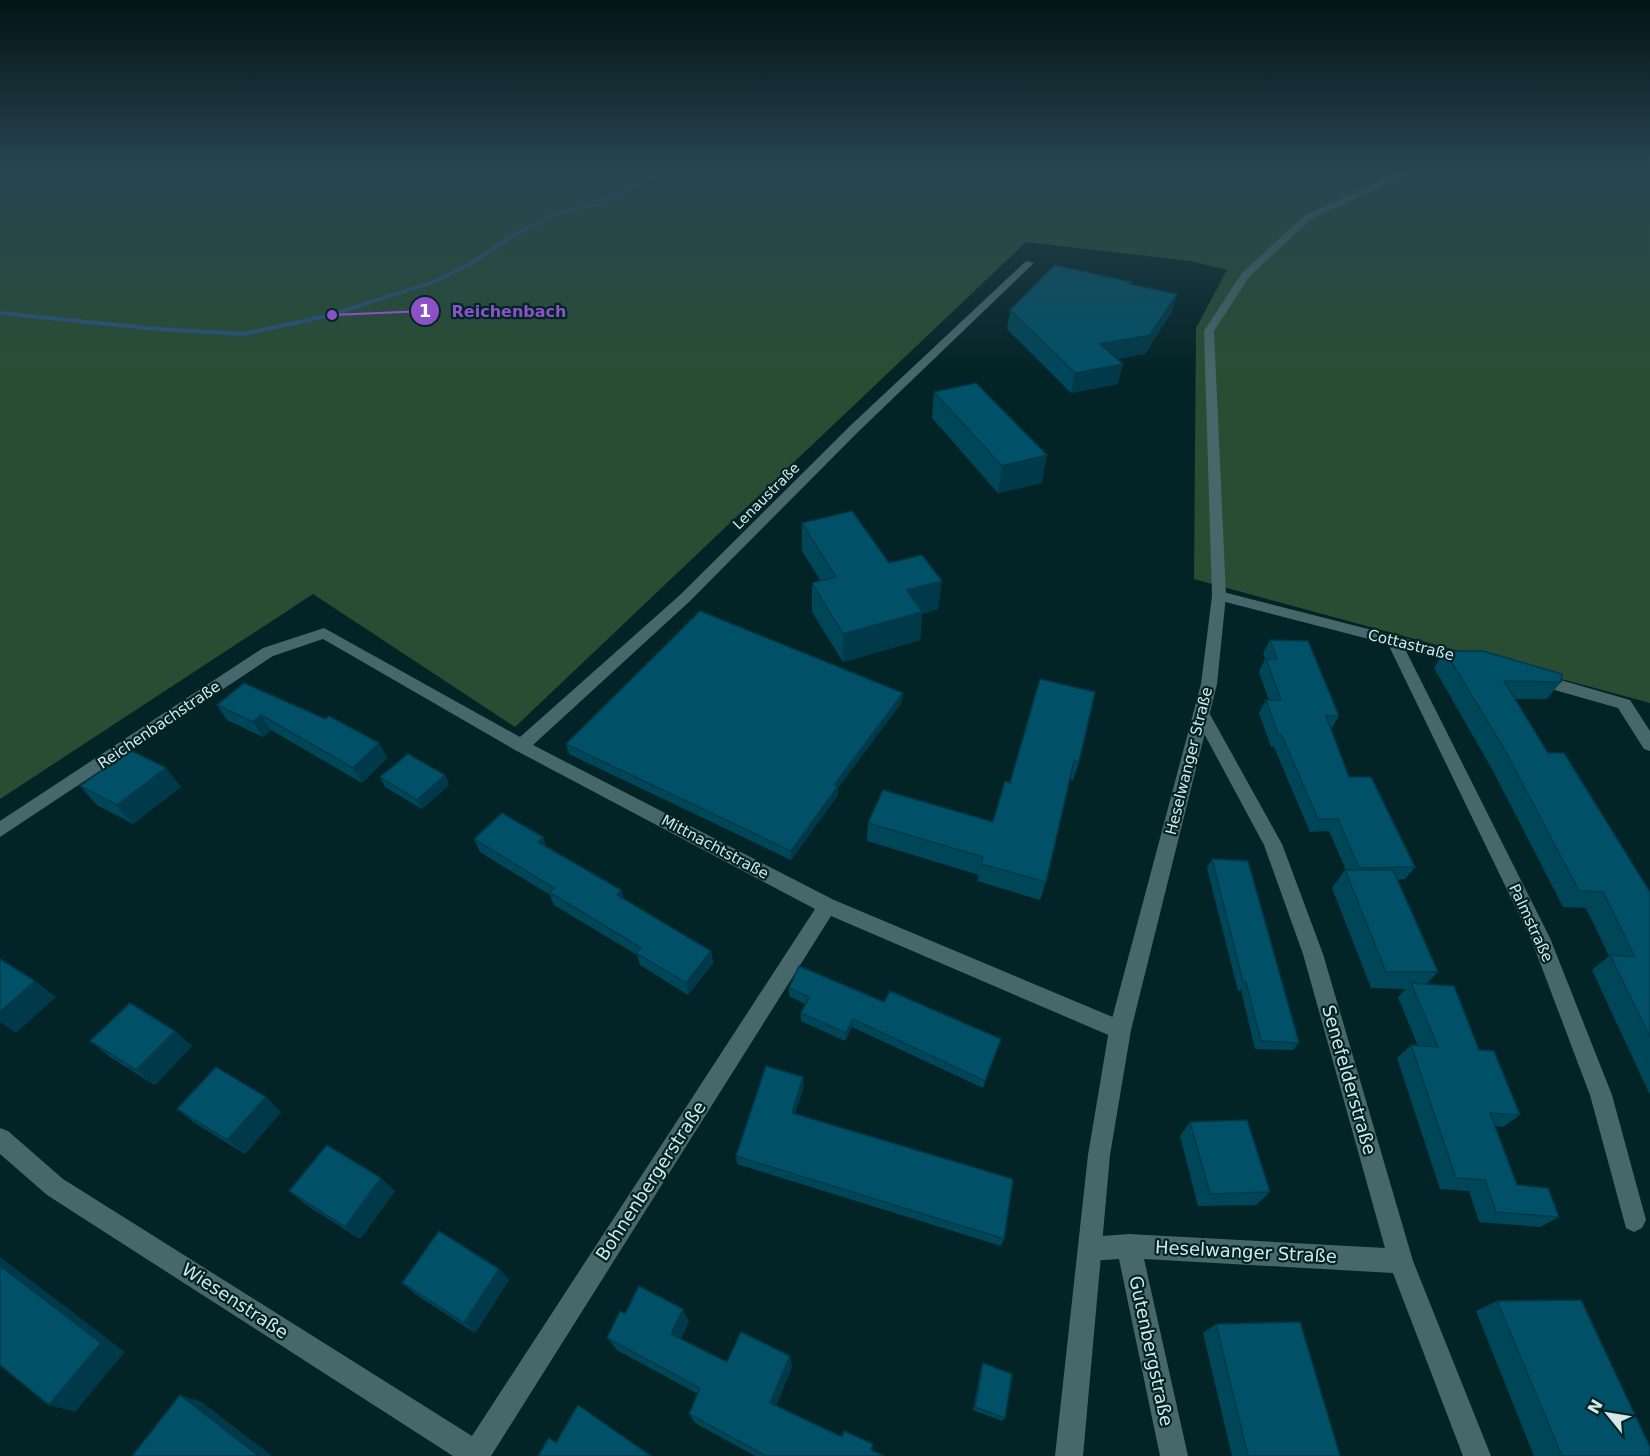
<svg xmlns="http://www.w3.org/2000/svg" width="1650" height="1456" viewBox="0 0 1650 1456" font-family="'DejaVu Sans',sans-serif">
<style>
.green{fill:#294d33}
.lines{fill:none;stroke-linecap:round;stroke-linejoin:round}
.stream{fill:#2c547a;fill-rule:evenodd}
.minor{fill:#47686a;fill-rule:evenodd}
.tertiary{fill:#47686a;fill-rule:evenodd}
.wall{fill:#004659}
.shaded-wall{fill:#003949}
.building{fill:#005168;stroke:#003949;stroke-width:1.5}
.labels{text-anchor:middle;stroke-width:4.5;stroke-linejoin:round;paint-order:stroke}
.far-street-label{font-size:14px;fill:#d5e7e8;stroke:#032426}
.street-label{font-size:15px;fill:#d5e7e8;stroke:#032426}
.near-street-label{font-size:18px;fill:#d5e7e8;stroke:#032426}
.leader{fill:none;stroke:#8d51c7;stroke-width:2}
.callout-dot{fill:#8d51c7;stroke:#032426;stroke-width:2}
.mark-label{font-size:18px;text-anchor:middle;font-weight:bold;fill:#fff}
.callout-label{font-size:16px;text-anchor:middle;font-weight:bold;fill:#8d51c7;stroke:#032426;stroke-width:4.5;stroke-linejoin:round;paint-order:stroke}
</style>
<rect width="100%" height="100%" fill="#032426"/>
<!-- green -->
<polygon class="green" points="0,169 1650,169 1650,703 1194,579 1196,328 1227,270 1190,261 1026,242 515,727 313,594 0,799"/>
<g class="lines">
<!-- stream -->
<polygon class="stream" points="661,169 668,169 604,204 556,215 516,236 472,265 435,283 332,317 244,336 157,331 0,315 0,311 157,327 244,332 330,313 431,281 468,263 512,234 552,213 600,202"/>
<!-- minor -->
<g class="minor">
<polygon points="1026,261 1034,263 858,432 690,601 533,745 834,900 1127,1023 1131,1030 1127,1037 1120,1040 1113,1037 831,916 491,1456 453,1456 47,1195 0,1154 0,1128 8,1131 63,1179 472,1436 815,909 515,750 323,639 273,656 0,837 0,821 263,648 324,628 520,737 680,595 850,426"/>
<polygon points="1219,591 1470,655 1473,659 1465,664 1405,649 1550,938 1612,1095 1646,1220 1642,1228 1634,1232 1626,1228 1590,1095 1531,939 1388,644 1214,599 1212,596 1214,593"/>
<polygon points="1536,673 1630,700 1650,731 1650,751 1644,749 1618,708 1530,683 1528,679 1530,675"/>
<polygon points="1201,707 1207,709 1282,844 1323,954 1413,1261 1491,1456 1463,1456 1393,1273 1144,1259 1188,1456 1160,1456 1119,1259 1090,1261 1081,1258 1078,1249 1081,1240 1090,1237 1129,1234 1385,1248 1303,954 1264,845 1193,713"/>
</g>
<!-- tertiary -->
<polygon class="tertiary" points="1408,169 1418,169 1311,219 1249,277 1214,331 1226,596 1217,684 1131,1030 1110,1155 1083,1456 1055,1456 1088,1155 1109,1030 1201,684 1212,596 1204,331 1242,273 1305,215"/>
</g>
<!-- wall -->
<g class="wall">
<polygon points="1132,284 1177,294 1171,313 1145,354 1117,359 1118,384 1071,393 1007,329 1010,310"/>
<polygon points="934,392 1042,483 998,493 932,418"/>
<polygon points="802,523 889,563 938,609 922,614 920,640 843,662 812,612 812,583 821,581 802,551"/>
<polygon points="1270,640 1339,716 1331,729 1349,777 1415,867 1405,879 1397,880 1438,972 1426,984 1479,1050 1520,1115 1503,1127 1495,1126 1517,1185 1559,1217 1540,1227 1479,1222 1469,1191 1440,1189 1397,1058 1411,1045 1418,1046 1398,997 1406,989 1371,988 1332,888 1345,870 1346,870 1329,831 1310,832 1274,747 1271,747 1259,713 1266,700 1269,700 1259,672 1265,659 1263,653"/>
<polygon points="1445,651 1561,682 1547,699 1515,699 1548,753 1650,892 1650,1095 1592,970 1609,956 1586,908 1563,907 1492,769 1434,668"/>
<polygon points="1040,679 1079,762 1073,780 1070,779 1046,882 1040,900 977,881 979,875 867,841 868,823 993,822 1010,783"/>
<polygon points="902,702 838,788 838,795 791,860 569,754 566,744"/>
<polygon points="217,705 379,743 387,758 362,783 271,730 263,737 227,720"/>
<polygon points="166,768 181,787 133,824 97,805 80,786"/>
<polygon points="445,775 449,785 422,809 385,787 380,777"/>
<polygon points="543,837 546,847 621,890 624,900 711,951 713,963 688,995 640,965 637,955 554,905 550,895 480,852 474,839"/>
<polygon points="1212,859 1299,1043 1293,1050 1255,1049 1241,990 1238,991 1207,868"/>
<polygon points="789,988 884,1002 1001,1039 983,1088 852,1027 845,1041 801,1021 801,1013 805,1004 789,996"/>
<polygon points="175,1031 192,1046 155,1085 110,1057 90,1041"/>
<polygon points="804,1086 795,1114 1004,1239 1001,1246 737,1164 736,1156"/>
<polygon points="177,1109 281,1112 245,1154 195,1123"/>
<polygon points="1190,1122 1270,1192 1256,1205 1198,1206 1180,1136"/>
<polygon points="289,1191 395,1191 360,1239 305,1204"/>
<polygon points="499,1269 509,1280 475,1333 415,1294 402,1283"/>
<polygon points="1497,1301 1650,1456 1534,1456 1476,1311"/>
<polygon points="625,1314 689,1322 681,1339 727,1362 790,1356 792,1367 776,1406 884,1456 755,1456 695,1423 689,1414 698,1394 617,1350 607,1338"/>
<polygon points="1216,1324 1340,1456 1232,1456 1203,1333"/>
<polygon points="983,1363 1005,1418 1002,1421 973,1410 981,1368"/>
</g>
<!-- shaded-wall -->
<g class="shaded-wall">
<polygon points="1177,294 1171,313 1145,354 1095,363 1100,344"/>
<polygon points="1123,364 1118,384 1071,393 1075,373"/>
<polygon points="1047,455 1042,483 998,493 1002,466"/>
<polygon points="942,581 938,609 922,614 920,640 843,662 843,634 907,590"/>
<polygon points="903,693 902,702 838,788 838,795 791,860 791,851 834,785"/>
<polygon points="261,715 271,730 263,737 253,722"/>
<polygon points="379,743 387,758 362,783 353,768"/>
<polygon points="166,768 181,787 133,824 117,805"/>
<polygon points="445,775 449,785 422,809 417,800"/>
<polygon points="543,837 548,850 538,842"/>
<polygon points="621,890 625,902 617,895"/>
<polygon points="711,951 713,963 688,995 686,983"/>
<polygon points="35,981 56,997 16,1033 0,1022 0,1012"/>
<polygon points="853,1019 852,1027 845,1041 846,1033"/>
<polygon points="175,1031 192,1046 155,1085 136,1070"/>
<polygon points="803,1077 804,1086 792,1122 792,1113"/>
<polygon points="266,1097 281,1112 245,1154 227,1140"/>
<polygon points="381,1178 395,1191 360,1239 345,1227"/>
<polygon points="0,1257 125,1352 75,1412 49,1405 0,1266"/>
<polygon points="499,1269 509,1280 475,1333 464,1323"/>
<polygon points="683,1309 689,1322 678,1346 671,1334"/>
<polygon points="790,1356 792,1367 773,1413 770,1403"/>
<polygon points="180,1395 202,1402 272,1456 259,1456"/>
</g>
<!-- building -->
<g class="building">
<polygon points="1054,265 1132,282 1130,284 1177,294 1150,335 1100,344 1123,364 1075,373 1010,310"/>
<polygon points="976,383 1047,455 1002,466 934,392"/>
<polygon points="852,511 889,563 922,555 942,581 907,590 922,612 843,634 812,583 836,577 802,523"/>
<polygon points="700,611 903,693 834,785 838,786 791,851 566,744"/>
<polygon points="1270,640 1308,641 1339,716 1326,716 1349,777 1371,777 1415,867 1359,868 1338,819 1318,819 1281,734 1278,734 1266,700 1281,700 1266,659 1277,659"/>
<polygon points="1445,651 1483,651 1562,674 1561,682 1504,681 1548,753 1564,753 1650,892 1650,1037 1610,955 1635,957 1603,892 1579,891 1506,752"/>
<polygon points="1040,679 1095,692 1079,762 1074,761 1046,882 981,864 983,857 868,823 883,790 993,822 1005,781 1010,783"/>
<polygon points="244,683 325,719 329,716 379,743 353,768 261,715 253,722 217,705"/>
<polygon points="130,750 166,768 117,805 80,786"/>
<polygon points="408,754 445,775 417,800 380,777"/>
<polygon points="502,813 543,837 538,842 621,890 617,895 711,951 686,983 636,953 641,948 549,892 554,888 474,839"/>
<polygon points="1212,859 1248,861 1299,1043 1261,1041 1246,982 1243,982"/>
<polygon points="1345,870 1393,870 1438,972 1386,972"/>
<polygon points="0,959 35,981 0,1012"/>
<polygon points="799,966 884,1002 890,991 1001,1039 985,1081 853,1019 846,1033 801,1013 809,997 789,988"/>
<polygon points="1411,983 1454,986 1479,1050 1494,1051 1520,1115 1490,1113 1517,1185 1548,1188 1559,1217 1496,1212 1485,1180 1456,1178 1411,1045 1438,1047"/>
<polygon points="130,1003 175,1031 136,1070 90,1041"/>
<polygon points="766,1066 803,1077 792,1113 1013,1179 1004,1239 736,1156"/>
<polygon points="216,1067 266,1097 227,1140 177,1109"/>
<polygon points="1247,1120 1270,1192 1210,1194 1190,1122"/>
<polygon points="327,1145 381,1178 345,1227 289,1191"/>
<polygon points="439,1231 499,1269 464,1323 402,1283"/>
<polygon points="0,1266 101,1343 49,1405 0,1365"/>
<polygon points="639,1286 683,1309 671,1334 727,1362 741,1332 790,1356 770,1403 842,1437 844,1431 873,1444 871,1450 884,1456 766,1456 689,1414 700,1388 607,1338 620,1311 625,1314"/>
<polygon points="1581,1300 1650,1447 1650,1456 1562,1456 1497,1301"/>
<polygon points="1300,1322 1340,1456 1248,1456 1216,1324"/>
<polygon points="983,1363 1012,1374 1005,1418 975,1407"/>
<polygon points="180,1395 259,1456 132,1456"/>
<polygon points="578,1405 651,1456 538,1456 549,1438 556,1443"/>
</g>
<!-- sky -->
<linearGradient id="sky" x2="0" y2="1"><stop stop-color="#021415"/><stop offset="0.45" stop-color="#284552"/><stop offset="1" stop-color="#284552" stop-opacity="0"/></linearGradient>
<rect width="1650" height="373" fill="url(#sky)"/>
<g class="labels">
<!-- far-street labels -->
<g class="far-street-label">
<text transform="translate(766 496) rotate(-45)" y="5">Lenaustraße</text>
</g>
<!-- street labels -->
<g class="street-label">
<text transform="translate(1411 645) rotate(14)" y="5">Cottastraße</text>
<text transform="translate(159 725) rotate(-34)" y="5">Reichenbachstraße</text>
<text transform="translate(1189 761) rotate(-76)" y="5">Heselwanger Straße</text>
<text transform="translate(715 847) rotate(28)" y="5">Mittnachtstraße</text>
<text transform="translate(1531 923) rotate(65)" y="5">Palmstraße</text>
</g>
<!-- near-street labels -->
<g class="near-street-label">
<text transform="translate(1349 1080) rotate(74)" y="6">Senefelderstraße</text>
<text transform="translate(651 1181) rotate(-57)" y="6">Bohnenbergerstraße</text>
<text transform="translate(1246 1252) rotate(3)" y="6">Heselwanger Straße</text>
<text transform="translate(235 1301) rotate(33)" y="6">Wiesenstraße</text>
<text transform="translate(1151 1351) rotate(78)" y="6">Gutenbergstraße</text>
</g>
</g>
<!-- callouts -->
<path class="leader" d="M332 315L425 311"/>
<g class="callout-dot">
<circle cx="332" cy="315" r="6"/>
<circle cx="425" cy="311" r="15"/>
</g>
<g class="mark-label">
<text x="425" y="317">1</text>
</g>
<g class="callout-label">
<text x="509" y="317">Reichenbach</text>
</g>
<!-- north arrow -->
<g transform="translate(1608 1414) rotate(300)" stroke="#032426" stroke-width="4.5" paint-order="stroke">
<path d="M0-4.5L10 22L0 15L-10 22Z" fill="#d5e7e8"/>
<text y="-9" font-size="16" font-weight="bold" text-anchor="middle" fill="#d5e7e8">N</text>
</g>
</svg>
